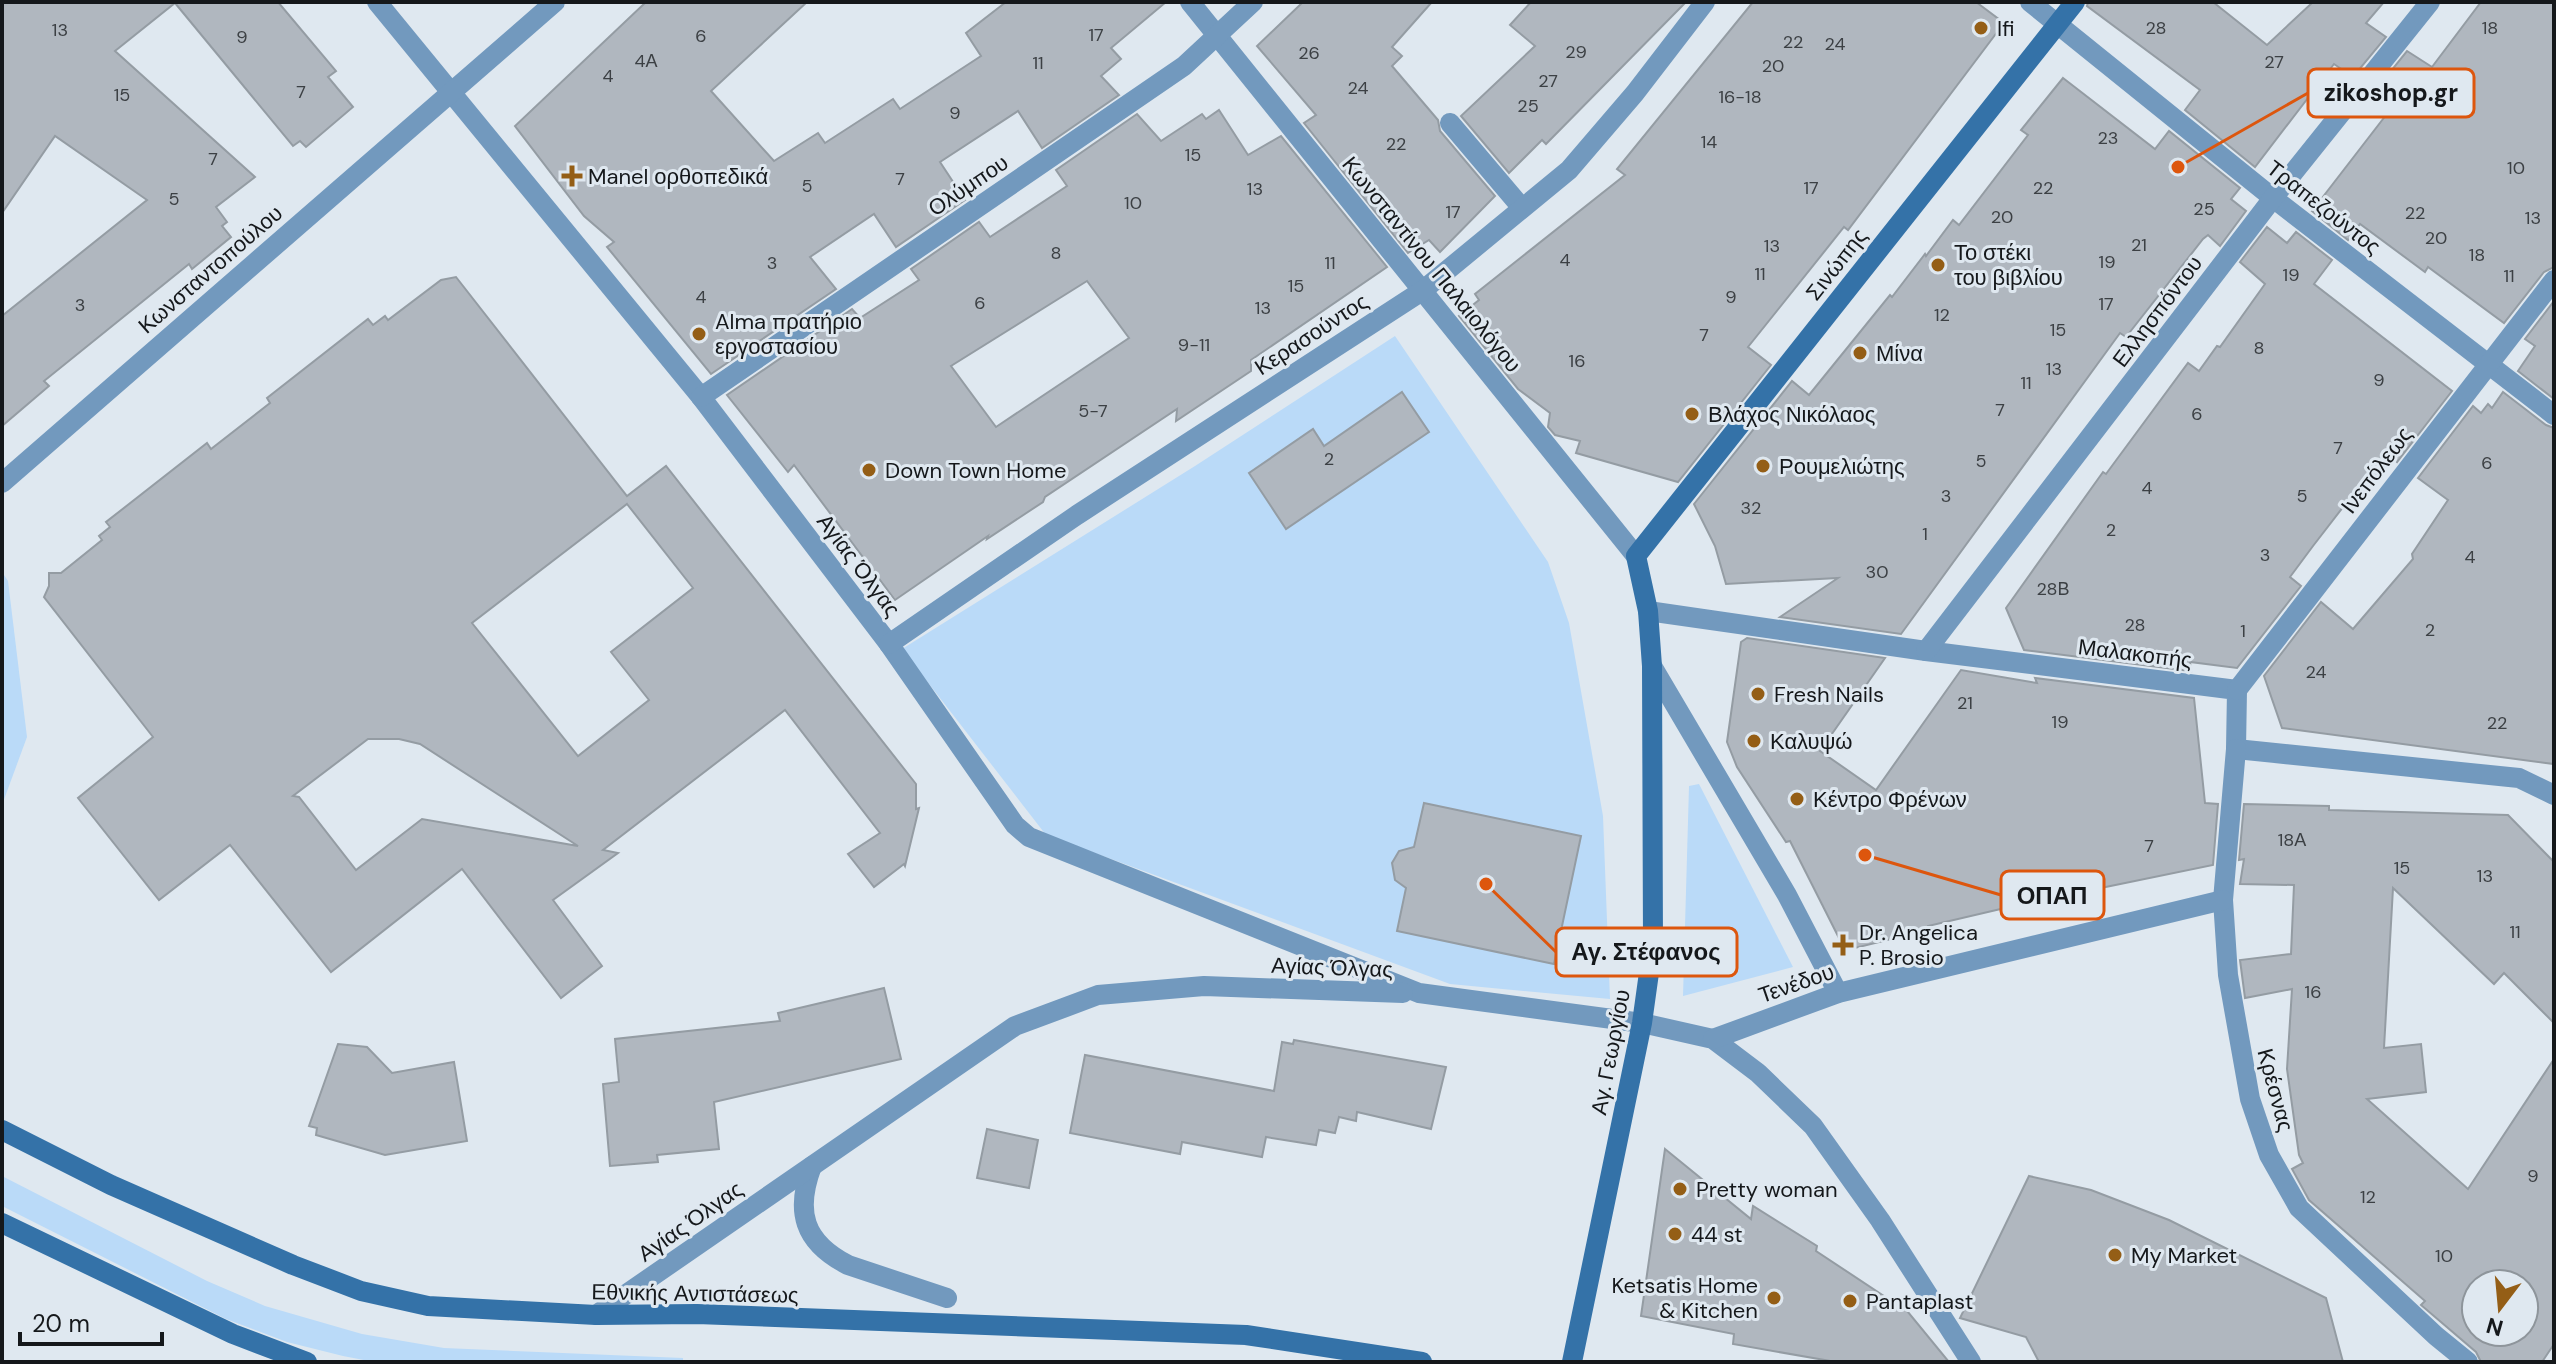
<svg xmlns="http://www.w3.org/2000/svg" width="2556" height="1364" viewBox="0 0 2556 1364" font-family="'DM Sans',sans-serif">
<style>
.green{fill:#badaf8}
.building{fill:#b0b7bf;stroke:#949ca3;stroke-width:2;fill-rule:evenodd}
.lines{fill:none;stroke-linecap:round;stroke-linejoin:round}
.street{stroke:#7299be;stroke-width:20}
.secondary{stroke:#3472a8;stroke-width:20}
.poi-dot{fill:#945e16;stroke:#dfe8f0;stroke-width:3}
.labels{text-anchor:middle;stroke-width:6;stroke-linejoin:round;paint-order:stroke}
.number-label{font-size:18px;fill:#3c4044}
.poi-label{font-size:22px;fill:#15181b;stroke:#dfe8f0;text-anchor:start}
.street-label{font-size:22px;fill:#15181b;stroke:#dfe8f0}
.leader{fill:none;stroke:#dd560d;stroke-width:3}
.callout-dot{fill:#dd560d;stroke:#dfe8f0;stroke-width:3}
.callout{fill:#dfe8f0;stroke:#dd560d;stroke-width:3}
.callout-label{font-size:24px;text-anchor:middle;font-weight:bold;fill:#15181b}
</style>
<rect width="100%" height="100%" fill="#dfe8f0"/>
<!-- green -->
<g class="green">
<polygon points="1395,336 1548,562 1569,623 1603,816 1610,999 1450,984 1046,835 902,649 1195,466"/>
<polygon points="2,572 8,581 27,737 2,805"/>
<polygon points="1699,784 1793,967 1683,996 1689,786"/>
<polygon points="2,1176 207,1281 265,1306 362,1334 444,1348 683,1358 683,1362 374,1362 343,1356 287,1342 226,1319 2,1206"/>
</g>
<!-- building -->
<g class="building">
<polygon points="2,2 278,2 336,71 328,77 353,107 306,147 300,141 293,146 175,3 115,51 255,177 216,207 227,222 222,226 231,237 192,269 189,264 44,381 49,386 2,426 2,316 147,200 55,136 2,213"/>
<polygon points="646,2 807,2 711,91 774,161 818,133 825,143 893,99 900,109 981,56 966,33 1006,2 1166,2 1111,48 1121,59 1101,76 1119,95 1042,148 1018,111 940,162 965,200 896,247 874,214 810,257 836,289 711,374 607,247 614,242 584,216 515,126"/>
<polygon points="1303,2 1432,2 1392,47 1402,56 1392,66 1438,120 1440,131 1495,196 1440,252 1429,240 1408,253 1304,123 1316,115 1257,46"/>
<polygon points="1531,2 1686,2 1546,144 1542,140 1509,173 1461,116 1535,46 1510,25"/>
<polygon points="1753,2 1976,2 2004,23 1848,230 1844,227 1748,347 1771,365 1678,482 1576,453 1580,441 1555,435 1548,427 1550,413 1518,389 1459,316 1479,300 1475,294 1625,175 1617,169"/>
<polygon points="2088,2 2213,2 2267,45 2313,2 2384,2 2366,23 2386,37 2353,77 2334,64 2255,167 2185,110 2200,90 2087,6"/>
<polygon points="2481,2 2554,2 2554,267 2544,272 2504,323 2428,267 2425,272 2360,224 2348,240 2312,211 2393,106 2374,92 2407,51 2432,67"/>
<polygon points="2063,78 2155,149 2169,131 2240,188 2231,199 2246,211 2220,246 2208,235 2203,239 2126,337 2120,333 1901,634 1780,617 1838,578 1726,584 1715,546 1694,504 1792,381 1809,395 1890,295 1892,297 1925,254 1926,256 1953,220 1959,225 2028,135 2021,130"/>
<path d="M1219,110L1248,155L1281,136L1387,267L1251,360V371L1176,421L1177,409L1045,497L1043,502L987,539L988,536L895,600L794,465L788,472L727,395L852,309L860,318L919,280L911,269L979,222L990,237L1067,186L1056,170L1137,114L1161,141L1202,114L1206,119ZM1087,281L1129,338L996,427L951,366Z"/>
<polygon points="2267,227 2287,243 2296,232 2332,260 2314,284 2452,391 2397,462 2393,459 2365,495 2357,489 2313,546 2290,577 2301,586 2237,668 2190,662 2191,671 2024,650 2006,608 2103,472 2106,474 2188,363 2199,371 2217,346 2220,347 2265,284 2240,262"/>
<path d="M456,277L627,496L666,466L916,784V809L919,808L905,866L904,864L874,887L848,854L880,833L785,710L603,850L618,853L553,900L602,966L561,998L462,869L331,972L230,845L159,900L78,798L153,737L44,597L49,586V573H61L102,540L99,536L110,527L106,522L207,443L211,449L270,403L267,398L368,319L373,325L385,316L388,320L441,280ZM627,504L693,588L611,652L649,700L578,756L472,623ZM368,739H399L420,744L578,846L422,819L356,870L299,797L293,796Z"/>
<polygon points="2554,301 2554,399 2518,371 2535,346 2525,339"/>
<polygon points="1402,392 1429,432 1286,529 1249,473 1313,429 1324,446"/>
<polygon points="2503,392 2546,425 2554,428 2554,764 2282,728 2264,676 2321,602 2353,629 2413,559 2412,554 2448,500 2418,478 2473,406 2481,413 2488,404 2492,408"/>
<polygon points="1747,638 1885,658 1820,751 1876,790 1961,670 2037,683 2035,678 2194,698 2205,803 2218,804 2213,865 2096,889 2097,891 2023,909 2022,904 1928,926 1928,930 1851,949 1840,940 1790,841 1786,842 1737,767 1727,742 1741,642"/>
<polygon points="1424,803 1581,836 1554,964 1397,931 1406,888 1395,880 1392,863 1399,851 1414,847"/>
<path d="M2244,804L2329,806V810L2508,815L2554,862V1023L2504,973L2494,984L2393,888L2384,1048L2421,1044L2426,1092L2367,1099L2468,1189L2554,1059V1344L2542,1362H2481L2476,1352L2421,1305L2425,1301L2309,1200L2292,1169L2303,1163L2299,1155L2287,1069L2292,989L2245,998L2240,960L2291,954L2294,885L2240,884L2244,859L2239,860ZM2476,1284H2524V1332H2476Z"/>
<polygon points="884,988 901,1059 714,1102 719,1149 657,1155 658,1162 610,1166 603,1084 619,1082 615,1039 780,1021 778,1013"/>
<polygon points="1294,1040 1446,1067 1431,1129 1357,1112 1356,1121 1339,1117 1335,1133 1319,1130 1316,1145 1266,1137 1262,1157 1182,1142 1180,1154 1070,1133 1085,1055 1274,1091 1282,1042 1293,1044"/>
<polygon points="338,1044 367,1047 392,1073 454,1062 467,1141 385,1155 316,1135 317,1128 309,1126"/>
<polygon points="987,1129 1038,1140 1029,1188 977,1178"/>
<polygon points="1665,1149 1751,1219 1753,1206 1817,1246 1816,1251 1908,1312 1949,1362 1836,1362 1733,1344 1734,1334 1641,1316"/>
<polygon points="2029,1176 2091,1190 2169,1220 2326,1298 2343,1362 2039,1362 2026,1337 1960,1318"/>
</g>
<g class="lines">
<!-- street -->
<g class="street">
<polyline points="377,2 701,397 889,644 1015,825 1029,837 1419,993 1642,1023 1713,1039 1758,1073 1813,1126 1880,1220 1971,1362"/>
<polyline points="1190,2 1636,556"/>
<polyline points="2030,2 2273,198 2554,415"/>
<polyline points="1450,123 1522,208"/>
<polyline points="701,397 1184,66 1253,2"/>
<polyline points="2,483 555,2"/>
<polyline points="1648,611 1926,651 2237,690 2236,749 2519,778 2554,795"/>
<polyline points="889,644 1077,515 1422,291 1569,170 1635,93 1705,2"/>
<polyline points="1926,651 2273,198 2430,2"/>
<polyline points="1652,666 1787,895 1838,993"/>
<polyline points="2237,690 2554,280"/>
<polyline points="2236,749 2223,900 2228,975 2250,1099 2269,1155 2299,1208 2436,1336 2468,1362"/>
<polyline points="1713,1039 1838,993 2223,900"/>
<path d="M812,1166C795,1211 803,1242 848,1265L947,1298"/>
<polyline points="596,1315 1015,1026 1098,995 1204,986 1403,993"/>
</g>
<!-- secondary -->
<g class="secondary">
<polyline points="2,1130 111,1185 293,1265 361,1291 428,1306 596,1315 697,1314 1246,1335 1422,1362"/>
<polyline points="2,1223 233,1334 307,1362"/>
<polyline points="1572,1362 1642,1023 1653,944 1652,666 1648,611 1636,556 2075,2"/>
</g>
</g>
<!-- markers -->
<g class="poi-dot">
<circle cx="1981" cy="28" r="8"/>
<path d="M568 164h8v8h8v8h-8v8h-8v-8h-8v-8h8z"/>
<circle cx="1938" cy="265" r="8"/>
<circle cx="699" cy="334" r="8"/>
<circle cx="1860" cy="353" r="8"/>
<circle cx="1692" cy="414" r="8"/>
<circle cx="1763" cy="466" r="8"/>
<circle cx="869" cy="470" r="8"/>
<circle cx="1758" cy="694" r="8"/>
<circle cx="1754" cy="741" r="8"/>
<circle cx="1797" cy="799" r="8"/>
<path d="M1839 933h8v8h8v8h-8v8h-8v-8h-8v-8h8z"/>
<circle cx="1680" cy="1189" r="8"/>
<circle cx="1675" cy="1234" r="8"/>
<circle cx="2115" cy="1255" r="8"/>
<circle cx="1774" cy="1298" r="8"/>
<circle cx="1850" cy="1301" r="8"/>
</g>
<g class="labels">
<!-- number labels -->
<g class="number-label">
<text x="2156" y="34">28</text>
<text x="2490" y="34">18</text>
<text x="60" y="36">13</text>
<text x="1096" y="41">17</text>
<text x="701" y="42">6</text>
<text x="242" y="43">9</text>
<text x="1793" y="48">22</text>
<text x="1835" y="50">24</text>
<text x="1576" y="58">29</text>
<text x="1309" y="59">26</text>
<text x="646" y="67">4Α</text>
<text x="2274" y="68">27</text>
<text x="1038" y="69">11</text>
<text x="1773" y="72">20</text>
<text x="608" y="82">4</text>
<text x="1548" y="87">27</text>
<text x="1358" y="94">24</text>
<text x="301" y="98">7</text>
<text x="122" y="101">15</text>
<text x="1740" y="103">16-18</text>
<text x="1528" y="112">25</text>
<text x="955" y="119">9</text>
<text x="2108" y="144">23</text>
<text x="1709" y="148">14</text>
<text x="1396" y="150">22</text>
<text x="1193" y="161">15</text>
<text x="213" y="165">7</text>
<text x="2516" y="174">10</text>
<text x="900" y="185">7</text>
<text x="807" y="192">5</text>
<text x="1811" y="194">17</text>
<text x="2043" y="194">22</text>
<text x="1255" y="195">13</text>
<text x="174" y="205">5</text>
<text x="1133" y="209">10</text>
<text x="2204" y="215">25</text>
<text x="1453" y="218">17</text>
<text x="2415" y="219">22</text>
<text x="2002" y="223">20</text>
<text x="2533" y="224">13</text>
<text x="2436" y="244">20</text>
<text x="2139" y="251">21</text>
<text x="1772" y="252">13</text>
<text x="1056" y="259">8</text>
<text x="2477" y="261">18</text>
<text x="1565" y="266">4</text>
<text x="2107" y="268">19</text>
<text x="772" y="269">3</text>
<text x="1330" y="269">11</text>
<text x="1760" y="280">11</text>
<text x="2291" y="281">19</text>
<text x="2509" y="282">11</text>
<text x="1296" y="292">15</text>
<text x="701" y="303">4</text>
<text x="1731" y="303">9</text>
<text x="980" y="309">6</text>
<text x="2106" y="310">17</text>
<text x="80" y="311">3</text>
<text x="1263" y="314">13</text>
<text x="1942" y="321">12</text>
<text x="2058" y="336">15</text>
<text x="1704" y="341">7</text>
<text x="1194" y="351">9-11</text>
<text x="2259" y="354">8</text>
<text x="1577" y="367">16</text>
<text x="2054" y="375">13</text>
<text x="2379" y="386">9</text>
<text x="2026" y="389">11</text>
<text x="2000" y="416">7</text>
<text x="1093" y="417">5-7</text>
<text x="2197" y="420">6</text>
<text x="2338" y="454">7</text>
<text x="1329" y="465">2</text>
<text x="1981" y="467">5</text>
<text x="2487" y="469">6</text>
<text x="2147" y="494">4</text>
<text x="1946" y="502">3</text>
<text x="2302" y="502">5</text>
<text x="1751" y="514">32</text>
<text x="2111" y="536">2</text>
<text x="1925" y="540">1</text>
<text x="2265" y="561">3</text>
<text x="2470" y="563">4</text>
<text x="1877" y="578">30</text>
<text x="2053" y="595">28Β</text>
<text x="2135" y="631">28</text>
<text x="2430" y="636">2</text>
<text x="2243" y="637">1</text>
<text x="2316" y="678">24</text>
<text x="1965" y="709">21</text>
<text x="2060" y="728">19</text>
<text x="2497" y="729">22</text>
<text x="2292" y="846">18Α</text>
<text x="2149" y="852">7</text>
<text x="2402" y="874">15</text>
<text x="2485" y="882">13</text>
<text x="2515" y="938">11</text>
<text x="2313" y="998">16</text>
<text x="2533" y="1182">9</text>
<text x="2368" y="1203">12</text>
<text x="2444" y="1262">10</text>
</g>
<!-- poi labels -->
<g class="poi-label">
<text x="1997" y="36">Ifi</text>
<text x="588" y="184">Manel ορθοπεδικά</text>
<text x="1954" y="260">Το στέκι<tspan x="1954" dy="25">του βιβλίου</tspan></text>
<text x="715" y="329">Alma πρατήριο<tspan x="715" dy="25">εργοστασίου</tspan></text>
<text x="1876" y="361">Μίνα</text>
<text x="1708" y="422">Βλάχος Νικόλαος</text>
<text x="1779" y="474">Ρουμελιώτης</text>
<text x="885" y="478">Down Town Home</text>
<text x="1774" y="702">Fresh Nails</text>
<text x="1770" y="749">Καλυψώ</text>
<text x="1813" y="807">Κέντρο Φρένων</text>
<text x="1859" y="940">Dr. Angelica<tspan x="1859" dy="25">P. Brosio</tspan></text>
<text x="1696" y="1197">Pretty woman</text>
<text x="1691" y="1242">44 st</text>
<text x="2131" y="1263">My Market</text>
<text x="1758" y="1293" text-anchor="end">Ketsatis Home<tspan x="1758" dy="25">&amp; Kitchen</tspan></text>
<text x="1866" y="1309">Pantaplast</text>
</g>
<!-- street labels -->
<g class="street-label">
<text transform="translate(968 185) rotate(-34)" y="8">Ολύμπου</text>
<text transform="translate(2324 207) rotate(38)" y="8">Τραπεζούντος</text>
<text transform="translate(1432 264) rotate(51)" y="8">Κωνσταντίνου Παλαιολόγου</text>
<text transform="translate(1836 264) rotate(-52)" y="8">Σινώπης</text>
<text transform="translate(210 269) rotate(-41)" y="8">Κωνσταντοπούλου</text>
<text transform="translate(2157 311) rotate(-53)" y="8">Ελλησπόντου</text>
<text transform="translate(1311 334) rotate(-33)" y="8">Κερασούντος</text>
<text transform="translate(2376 470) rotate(-53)" y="8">Ινεπόλεως</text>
<text transform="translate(859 565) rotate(53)" y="8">Αγίας Όλγας</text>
<text transform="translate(2135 653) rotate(7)" y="8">Μαλακοπής</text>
<text transform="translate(1332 967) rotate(2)" y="8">Αγίας Όλγας</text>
<text transform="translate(1796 983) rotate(-19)" y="8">Τενέδου</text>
<text transform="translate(1610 1052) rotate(-79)" y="8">Αγ. Γεωργίου</text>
<text transform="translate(2276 1090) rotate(75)" y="8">Κρέσνας</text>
<text transform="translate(690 1221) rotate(-35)" y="8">Αγίας Όλγας</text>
<text transform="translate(695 1293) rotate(1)" y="8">Εθνικής Αντιστάσεως</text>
</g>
</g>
<!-- callouts -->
<path class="leader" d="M2178 167L2308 93M1865 855L2001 895M1486 884L1556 952"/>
<g class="callout-dot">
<circle cx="2178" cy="167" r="8"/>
<circle cx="1865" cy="855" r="8"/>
<circle cx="1486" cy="884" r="8"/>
</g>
<g class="callout">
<rect x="2308" y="69" width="166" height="48" rx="8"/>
<rect x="2001" y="871" width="103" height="48" rx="8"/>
<rect x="1556" y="928" width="181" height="48" rx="8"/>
</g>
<g class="callout-label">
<text x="2391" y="101">zikoshop.gr</text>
<text x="2052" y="904">ΟΠΑΠ</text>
<text x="1646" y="960">Αγ. Στέφανος</text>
</g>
<!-- border -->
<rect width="2556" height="1364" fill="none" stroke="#15181b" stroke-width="8"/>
<!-- north arrow -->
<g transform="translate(2500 1308) rotate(196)"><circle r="38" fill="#dfe8f0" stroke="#8e959b" stroke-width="2"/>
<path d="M0-6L14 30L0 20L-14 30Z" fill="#945e16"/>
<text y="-12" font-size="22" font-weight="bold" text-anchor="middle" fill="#15181b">N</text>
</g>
<!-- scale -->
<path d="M20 1332v12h142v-12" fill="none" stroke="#15181b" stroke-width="4"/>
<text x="32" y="1332" font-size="24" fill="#15181b" stroke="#dfe8f0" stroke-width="6" paint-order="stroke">20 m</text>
</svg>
